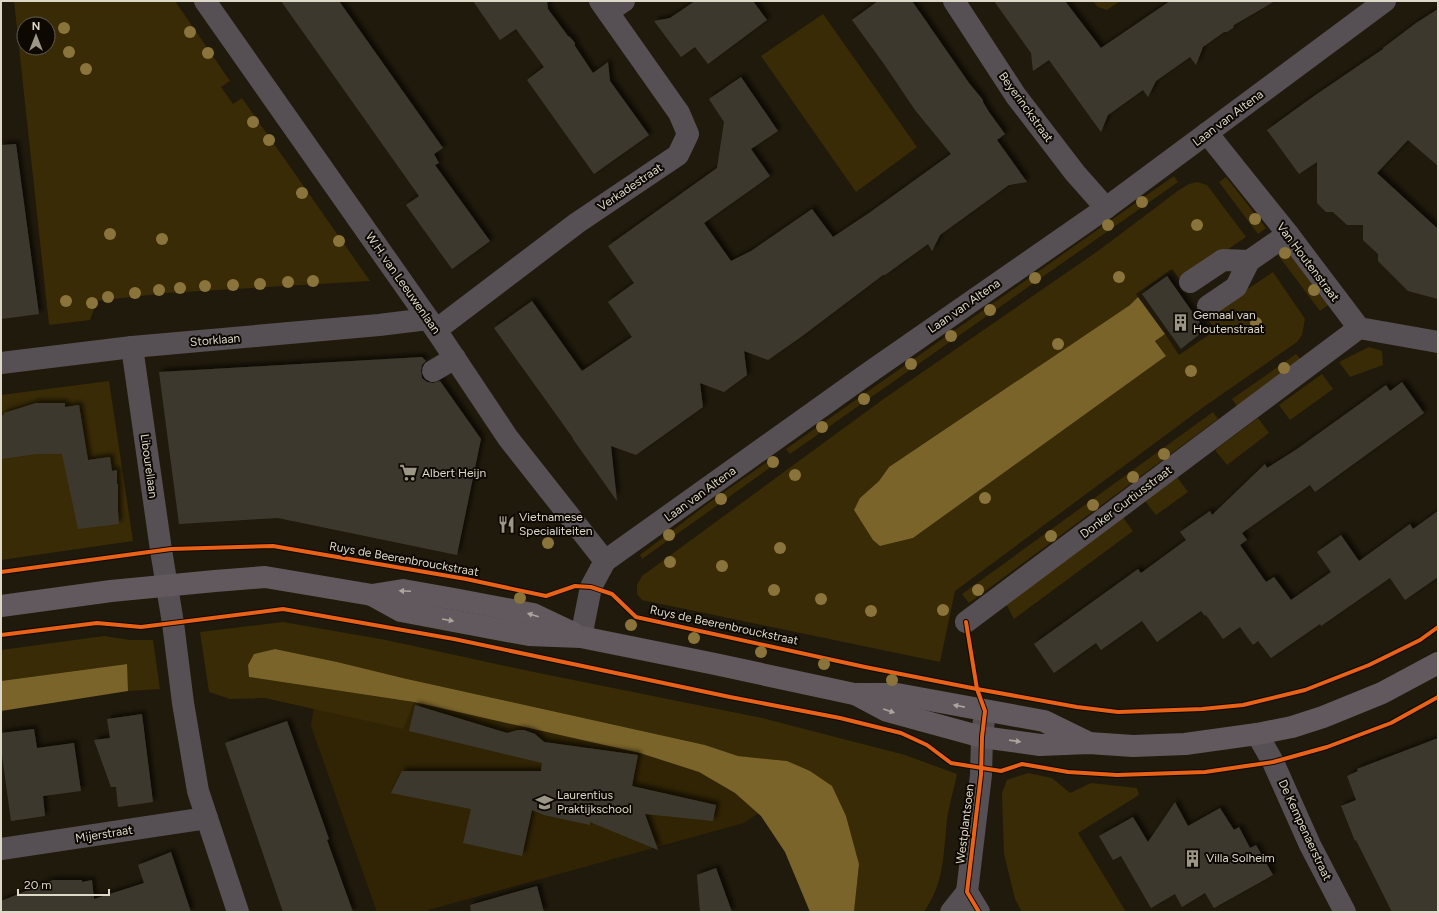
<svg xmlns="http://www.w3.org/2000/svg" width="1439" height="913" viewBox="0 0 1439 913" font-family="Figtree,sans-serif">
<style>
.built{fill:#312404}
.green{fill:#392b05;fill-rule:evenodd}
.water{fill:#7b6429}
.building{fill:#3e392d;filter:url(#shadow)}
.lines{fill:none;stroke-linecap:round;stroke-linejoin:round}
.minor{stroke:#565054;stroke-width:22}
.major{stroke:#61595d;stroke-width:22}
.cycleway-casing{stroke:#0d0902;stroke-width:6}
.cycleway{stroke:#ea6118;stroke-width:4}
.tree{fill:#8b743c}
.oneway{fill:#aca59e}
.labels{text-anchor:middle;stroke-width:4;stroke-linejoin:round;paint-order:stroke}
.street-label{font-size:12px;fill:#ded8c9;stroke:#0d0902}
.poi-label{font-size:12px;fill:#ded8c9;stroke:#0d0902;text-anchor:start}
</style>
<defs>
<filter id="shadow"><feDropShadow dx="3.5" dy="-3.5" stdDeviation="2" flood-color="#0009"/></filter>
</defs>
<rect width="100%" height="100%" fill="#201a0c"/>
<!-- built -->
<polygon class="built" points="318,681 645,744 705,775 763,810 744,823 428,910 428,912 377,912 311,726"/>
<!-- green -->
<g class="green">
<path d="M14,1H175L230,81L221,87L233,104L242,98L370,281L166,293L97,301L90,320L49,325ZM24,24H48V48H24Z"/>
<polygon points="1093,1 1120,1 1107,10 1098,7"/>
<polygon points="823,14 917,147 856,192 761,56"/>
<polygon points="1174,176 1178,182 790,454 786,449"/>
<polygon points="1226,177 1266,228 1258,234 1219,182"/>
<polygon points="1197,182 1207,185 1246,237 1181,281 1172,269 1136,294 1138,297 1130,305 889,467 879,481 860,498 880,546 913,538 1166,356 1155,340 1165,334 1179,355 1216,330 1206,317 1273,272 1305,319 1302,335 1297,342 1205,406 955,591 940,662 642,600 637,594 637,585 642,576 885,398 1098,251 1179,190 1189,184"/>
<polygon points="1286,249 1328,305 1320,311 1278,255"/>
<polygon points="1369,347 1382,351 1383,365 1350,377 1339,362"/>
<polygon points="1296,354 1302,361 1237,406 1232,399"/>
<polygon points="1322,374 1333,389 1290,420 1279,405"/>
<polygon points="109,381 133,541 1,560 1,395"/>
<polygon points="1213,412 1218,419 969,603 962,594"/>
<polygon points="1258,418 1269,433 1227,465 1215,450"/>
<polygon points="774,457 778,462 642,559 640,555 706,505"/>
<polygon points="1177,477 1188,492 1156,515 1145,501"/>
<polygon points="1122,516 1133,531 1014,619 1005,602"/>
<path d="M283,622L386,640L529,671L762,718L905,755L957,774C954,789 949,805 947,820C943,855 945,881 924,912H854L859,864L846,816L788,761L738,756L705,745L407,679L337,662L275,649L254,654L248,665L249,677L414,702L403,729L265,698L230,699L209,692L200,632Z"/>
<polygon points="104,636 130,640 153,640 160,689 128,691 126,664 1,681 1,650"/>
<polygon points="1028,773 1052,778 1070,793 1091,783 1137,788 1139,795 1078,833 1126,912 1022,912 1015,899 1004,854 1002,793 1007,780"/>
</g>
<!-- water -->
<g class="water">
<polygon points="1138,297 1165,334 1155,341 1166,356 913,538 880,546 873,540 854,510 860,498 879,481 889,467 1130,305"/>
<polygon points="275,649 337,662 407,679 705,745 738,756 787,761 810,771 832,786 846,816 859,864 854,912 810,912 785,852 761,816 735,793 699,772 640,753 414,702 249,677 248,665 254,654"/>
<polygon points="127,664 128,691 1,711 1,681"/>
</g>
<!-- building -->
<g class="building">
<polygon points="281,1 339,1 443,148 434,154 439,163 435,165 490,241 452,269 406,205 419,196"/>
<polygon points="473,1 547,1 548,9 568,36 570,37 575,43 575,46 593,73 608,62 610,81 649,135 594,174 527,80 544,67 516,29 500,40"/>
<polygon points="695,1 753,1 767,20 708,64 695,47 681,57 654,21 670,18"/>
<polygon points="878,1 912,1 969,83 983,100 983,102 989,112 1005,134 997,140 1027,182 1009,185 940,235 932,251 928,244 885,275 883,275 801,337 768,360 744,351 747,375 724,392 700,383 703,407 636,455 611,446 617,501 573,439 573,438 494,328 532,301 582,371 632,337 608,302 634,283 608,246 717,168 724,122 709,99 741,77 778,131 751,149 770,176 704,223 731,261 751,251 812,209 833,237 869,213 951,154 915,110 884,64 852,20"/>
<polygon points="994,1 1065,1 1101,48 1170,1 1275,1 1234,25 1233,28 1227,32 1224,32 1203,47 1196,65 1190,57 1156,81 1148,97 1143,90 1108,115 1101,132 1049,60 1033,71 1031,53"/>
<polygon points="1438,9 1438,166 1408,140 1377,173 1438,229 1438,299 1408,291 1378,261 1378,254 1363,240 1363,225 1347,225 1333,212 1326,212 1317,203 1317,162 1299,174 1267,130 1314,96 1383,49 1383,48 1416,23"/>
<polygon points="16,144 39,314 1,319 1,145"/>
<polygon points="1167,276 1205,330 1181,349 1142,294"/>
<polygon points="422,357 426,361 422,365 421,371 422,378 427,382 433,383 440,381 481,439 457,555 278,518 179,524 159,372"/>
<polygon points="1402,382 1424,413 1315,492 1310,485 1242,533 1247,540 1240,545 1266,582 1274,577 1291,600 1331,572 1317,552 1341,535 1359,561 1410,524 1413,529 1438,511 1438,577 1405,600 1390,578 1321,626 1320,624 1271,658 1258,641 1253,645 1240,627 1223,639 1206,615 1205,616 1201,611 1157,642 1142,621 1101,650 1096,643 1054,673 1034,644 1138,569 1141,573 1186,540 1180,532 1210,511 1212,515 1265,464 1267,468 1297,449 1386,385 1390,391"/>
<polygon points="36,403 65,403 65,407 79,405 88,460 110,457 112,471 117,470 117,484 118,484 118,511 119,524 78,529 62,454 37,454 1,459 1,416 4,415 4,413"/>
<polygon points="415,705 507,733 518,730 524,730 535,734 544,742 638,755 632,786 716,805 713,821 645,814 658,850 590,822 590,825 544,815 532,810 522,856 463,843 471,809 391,793 402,771 541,771 542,763 409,731"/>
<polygon points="142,714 153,802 118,807 116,787 111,787 94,740 110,738 107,719"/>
<polygon points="287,721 329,839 327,840 353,912 283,912 225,743"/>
<polygon points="34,729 37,748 74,743 81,791 43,796 45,816 11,821 1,748 1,733"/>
<polygon points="1438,738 1438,912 1392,912 1356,840 1355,841 1341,806 1356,800 1347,776 1358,771 1357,769"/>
<polygon points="1175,802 1188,826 1220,808 1234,830 1239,827 1250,848 1256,845 1273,875 1214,908 1205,893 1182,907 1175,894 1151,908 1121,856 1113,860 1099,836 1133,817 1148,842"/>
<polygon points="171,852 191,912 1,912 1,901 53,880 82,880 82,882 92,880 94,899 144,883 138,865"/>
<polygon points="716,868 732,912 700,912 697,875"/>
<polygon points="537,886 544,912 471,912 470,905"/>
</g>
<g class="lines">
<!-- minor -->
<g class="minor">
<polyline points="205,1 436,330 508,438 605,561"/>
<polyline points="954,1 1016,96 1075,173 1106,208"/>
<polyline points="608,12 624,1"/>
<polyline points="1207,133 1288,234 1359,328 1438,342"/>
<polyline points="1190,282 1223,260 1249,261 1288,234"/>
<polyline points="1208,306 1236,287 1249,261"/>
<polyline points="436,330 577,223 678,155 688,134 679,113 600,1"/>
<polyline points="132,347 161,550 173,623 183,703 198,791 238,912"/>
<polyline points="1,363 132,347 379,325 428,319"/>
<polyline points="433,371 455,358"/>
<polyline points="966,622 1359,328"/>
<polyline points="581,637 591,587 605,561 870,372 1106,208 1385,1"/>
<polyline points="1257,734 1273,762 1310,845 1345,912"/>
<polyline points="1,849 207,818"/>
<polyline points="951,912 967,892"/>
<polyline points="979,912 967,892 981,775 982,737 985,711"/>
</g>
<!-- major -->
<g class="major">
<polyline points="372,595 401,611 529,635 581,637 715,664 854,694 897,694 1044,721 1089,743"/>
<polyline points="1,606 111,591 215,581 265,577 372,595 403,590 454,599 533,614 573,633"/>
<polyline points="857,695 887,711 982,737 1040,745 1089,743 1133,746 1185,744 1257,734 1292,727 1323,717 1382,693 1438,663"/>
</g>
<defs>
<g id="cycleway">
<polyline points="1,572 171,549 273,546 466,579 546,596 575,586 591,587 612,594 636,617 865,667 977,689 1077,707 1118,712 1202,709 1243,705 1305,690 1369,665 1420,640 1438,627"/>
<polyline points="966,622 977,689 985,711 982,737 981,775 967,892 979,912"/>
<polyline points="1,635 97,623 141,627 283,609 454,639 730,697 840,718 901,733 927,745 951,763 1001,771 1022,764 1068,772 1117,775 1205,772 1273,762 1327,747 1391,723 1438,697"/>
</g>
</defs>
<!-- cycleway casing -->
<use href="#cycleway" class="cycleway-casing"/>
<!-- cycleway -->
<use href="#cycleway" class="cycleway"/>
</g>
<!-- trees -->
<g class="tree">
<circle cx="64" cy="28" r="6"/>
<circle cx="190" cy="32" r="6"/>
<circle cx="69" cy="52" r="6"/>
<circle cx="208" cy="53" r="6"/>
<circle cx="86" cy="69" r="6"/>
<circle cx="253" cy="122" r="6"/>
<circle cx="269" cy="140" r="6"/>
<circle cx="302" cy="193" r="6"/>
<circle cx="1142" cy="202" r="6"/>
<circle cx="1255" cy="219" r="6"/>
<circle cx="1108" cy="225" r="6"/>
<circle cx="1197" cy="225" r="6"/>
<circle cx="110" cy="234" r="6"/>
<circle cx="162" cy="239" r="6"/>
<circle cx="339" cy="241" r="6"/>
<circle cx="1285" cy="253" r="6"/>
<circle cx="1119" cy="277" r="6"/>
<circle cx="1035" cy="278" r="6"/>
<circle cx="313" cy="281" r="6"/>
<circle cx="288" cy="282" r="6"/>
<circle cx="260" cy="284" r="6"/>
<circle cx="233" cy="285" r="6"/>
<circle cx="205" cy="286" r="6"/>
<circle cx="180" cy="288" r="6"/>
<circle cx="159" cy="290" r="6"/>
<circle cx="1314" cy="290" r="6"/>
<circle cx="135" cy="293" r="6"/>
<circle cx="108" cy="297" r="6"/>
<circle cx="66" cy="301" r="6"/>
<circle cx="92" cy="303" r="6"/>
<circle cx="990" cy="310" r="6"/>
<circle cx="1256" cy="323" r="6"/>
<circle cx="951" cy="336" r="6"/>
<circle cx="1058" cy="344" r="6"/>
<circle cx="911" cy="364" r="6"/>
<circle cx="1284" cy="368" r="6"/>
<circle cx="1191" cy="371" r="6"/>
<circle cx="864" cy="399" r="6"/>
<circle cx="822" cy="427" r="6"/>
<circle cx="1164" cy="454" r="6"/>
<circle cx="773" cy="462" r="6"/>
<circle cx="795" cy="475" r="6"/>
<circle cx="1133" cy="477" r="6"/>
<circle cx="985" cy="498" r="6"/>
<circle cx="721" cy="499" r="6"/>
<circle cx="1093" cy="505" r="6"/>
<circle cx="669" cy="535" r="6"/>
<circle cx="1051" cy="536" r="6"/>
<circle cx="548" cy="543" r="6"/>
<circle cx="780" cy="548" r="6"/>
<circle cx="670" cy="562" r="6"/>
<circle cx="722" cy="566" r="6"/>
<circle cx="774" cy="590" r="6"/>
<circle cx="978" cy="590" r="6"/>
<circle cx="520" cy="598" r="6"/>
<circle cx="821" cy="599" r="6"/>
<circle cx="943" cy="610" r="6"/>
<circle cx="871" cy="611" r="6"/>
<circle cx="631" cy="625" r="6"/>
<circle cx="694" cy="638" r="6"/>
<circle cx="761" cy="652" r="6"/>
<circle cx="824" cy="664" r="6"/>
<circle cx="892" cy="680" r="6"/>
</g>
<!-- one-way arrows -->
<defs><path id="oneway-solid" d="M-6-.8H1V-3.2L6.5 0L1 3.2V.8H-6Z"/></defs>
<g class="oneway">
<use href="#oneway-solid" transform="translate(405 591) rotate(-177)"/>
<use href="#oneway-solid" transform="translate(533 615) rotate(-162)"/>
<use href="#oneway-solid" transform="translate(448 620) rotate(10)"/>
<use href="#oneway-solid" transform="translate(959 706) rotate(-169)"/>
<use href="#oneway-solid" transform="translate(889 711) rotate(19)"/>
<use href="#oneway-solid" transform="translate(1015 741) rotate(8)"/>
</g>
<!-- icons -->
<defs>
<symbol id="building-bare" viewBox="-9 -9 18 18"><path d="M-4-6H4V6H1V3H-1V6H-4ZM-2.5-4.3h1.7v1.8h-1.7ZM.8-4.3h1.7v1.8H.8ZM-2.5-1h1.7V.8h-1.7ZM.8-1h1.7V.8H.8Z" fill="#9c9687" stroke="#0d0902" stroke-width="2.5" paint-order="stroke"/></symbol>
<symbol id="supermarket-bare" viewBox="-9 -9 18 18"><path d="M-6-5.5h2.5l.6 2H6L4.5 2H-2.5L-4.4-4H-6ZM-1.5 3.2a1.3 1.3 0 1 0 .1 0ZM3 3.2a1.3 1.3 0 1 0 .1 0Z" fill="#9c9687" stroke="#0d0902" stroke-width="2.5" paint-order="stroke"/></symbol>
<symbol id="restaurant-bare" viewBox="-9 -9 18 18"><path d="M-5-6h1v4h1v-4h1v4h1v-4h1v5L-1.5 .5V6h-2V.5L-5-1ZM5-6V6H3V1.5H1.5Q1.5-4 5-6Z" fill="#9c9687" stroke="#0d0902" stroke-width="2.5" paint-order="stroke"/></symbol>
<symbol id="school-bare" viewBox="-9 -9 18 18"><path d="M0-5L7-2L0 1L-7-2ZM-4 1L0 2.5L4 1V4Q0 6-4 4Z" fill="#9c9687" stroke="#0d0902" stroke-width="2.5" paint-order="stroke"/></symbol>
</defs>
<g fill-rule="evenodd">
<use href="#building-bare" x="1168" y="310" width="25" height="25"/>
<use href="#supermarket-bare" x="396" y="460" width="25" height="25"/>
<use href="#restaurant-bare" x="494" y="512" width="25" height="25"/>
<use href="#school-bare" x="532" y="790" width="25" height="25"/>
<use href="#building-bare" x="1180" y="846" width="25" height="25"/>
</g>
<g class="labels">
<!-- street labels -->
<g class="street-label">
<text transform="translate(1026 107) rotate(54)" y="4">Beyerinckstraat</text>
<text transform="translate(1228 118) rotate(-37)" y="4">Laan van Altena</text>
<text transform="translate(630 187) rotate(-34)" y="4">Verkadestraat</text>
<text transform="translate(1308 262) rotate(53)" y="4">Van Houtenstraat</text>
<text transform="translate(403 283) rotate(55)" y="4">W.H. van Leeuwenlaan</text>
<text transform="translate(964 306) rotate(-35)" y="4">Laan van Altena</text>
<text transform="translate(215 340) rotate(-5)" y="4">Storklaan</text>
<text transform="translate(149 466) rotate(82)" y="4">Libourellaan</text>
<text transform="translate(700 494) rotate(-36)" y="4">Laan van Altena</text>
<text transform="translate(1126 502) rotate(-37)" y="4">Donker Curtiusstraat</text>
<text transform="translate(404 559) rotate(10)" y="4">Ruys de Beerenbrouckstraat</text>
<text transform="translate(724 625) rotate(12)" y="4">Ruys de Beerenbrouckstraat</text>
<text transform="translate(965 824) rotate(-83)" y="4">Westplantsoen</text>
<text transform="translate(1305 830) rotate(65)" y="4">De Kempenaerstraat</text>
<text transform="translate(104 834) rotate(-9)" y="4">Mijerstraat</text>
</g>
<!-- poi labels -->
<g class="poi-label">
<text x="1193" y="319">Gemaal van<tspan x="1193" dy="14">Houtenstraat</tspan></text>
<text x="422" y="477">Albert Heijn</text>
<text x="519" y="521">Vietnamese<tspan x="519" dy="14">Specialiteiten</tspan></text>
<text x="557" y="799">Laurentius<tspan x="557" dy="14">Praktijkschool</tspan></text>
<text x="1206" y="862">Villa Solheim</text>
</g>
</g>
<!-- border -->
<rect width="1439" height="913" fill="none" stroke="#ded8c9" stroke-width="4"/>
<!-- north arrow -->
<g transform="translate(36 36)"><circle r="19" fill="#0d0902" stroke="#615c52"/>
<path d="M0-3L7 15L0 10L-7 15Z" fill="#9c9687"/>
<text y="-6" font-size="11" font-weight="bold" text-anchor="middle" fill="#ded8c9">N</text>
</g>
<!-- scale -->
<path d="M18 889v6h91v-6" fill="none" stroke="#ded8c9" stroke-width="2"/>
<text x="24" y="889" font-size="12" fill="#ded8c9" stroke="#0d0902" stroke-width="3" paint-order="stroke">20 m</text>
</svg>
